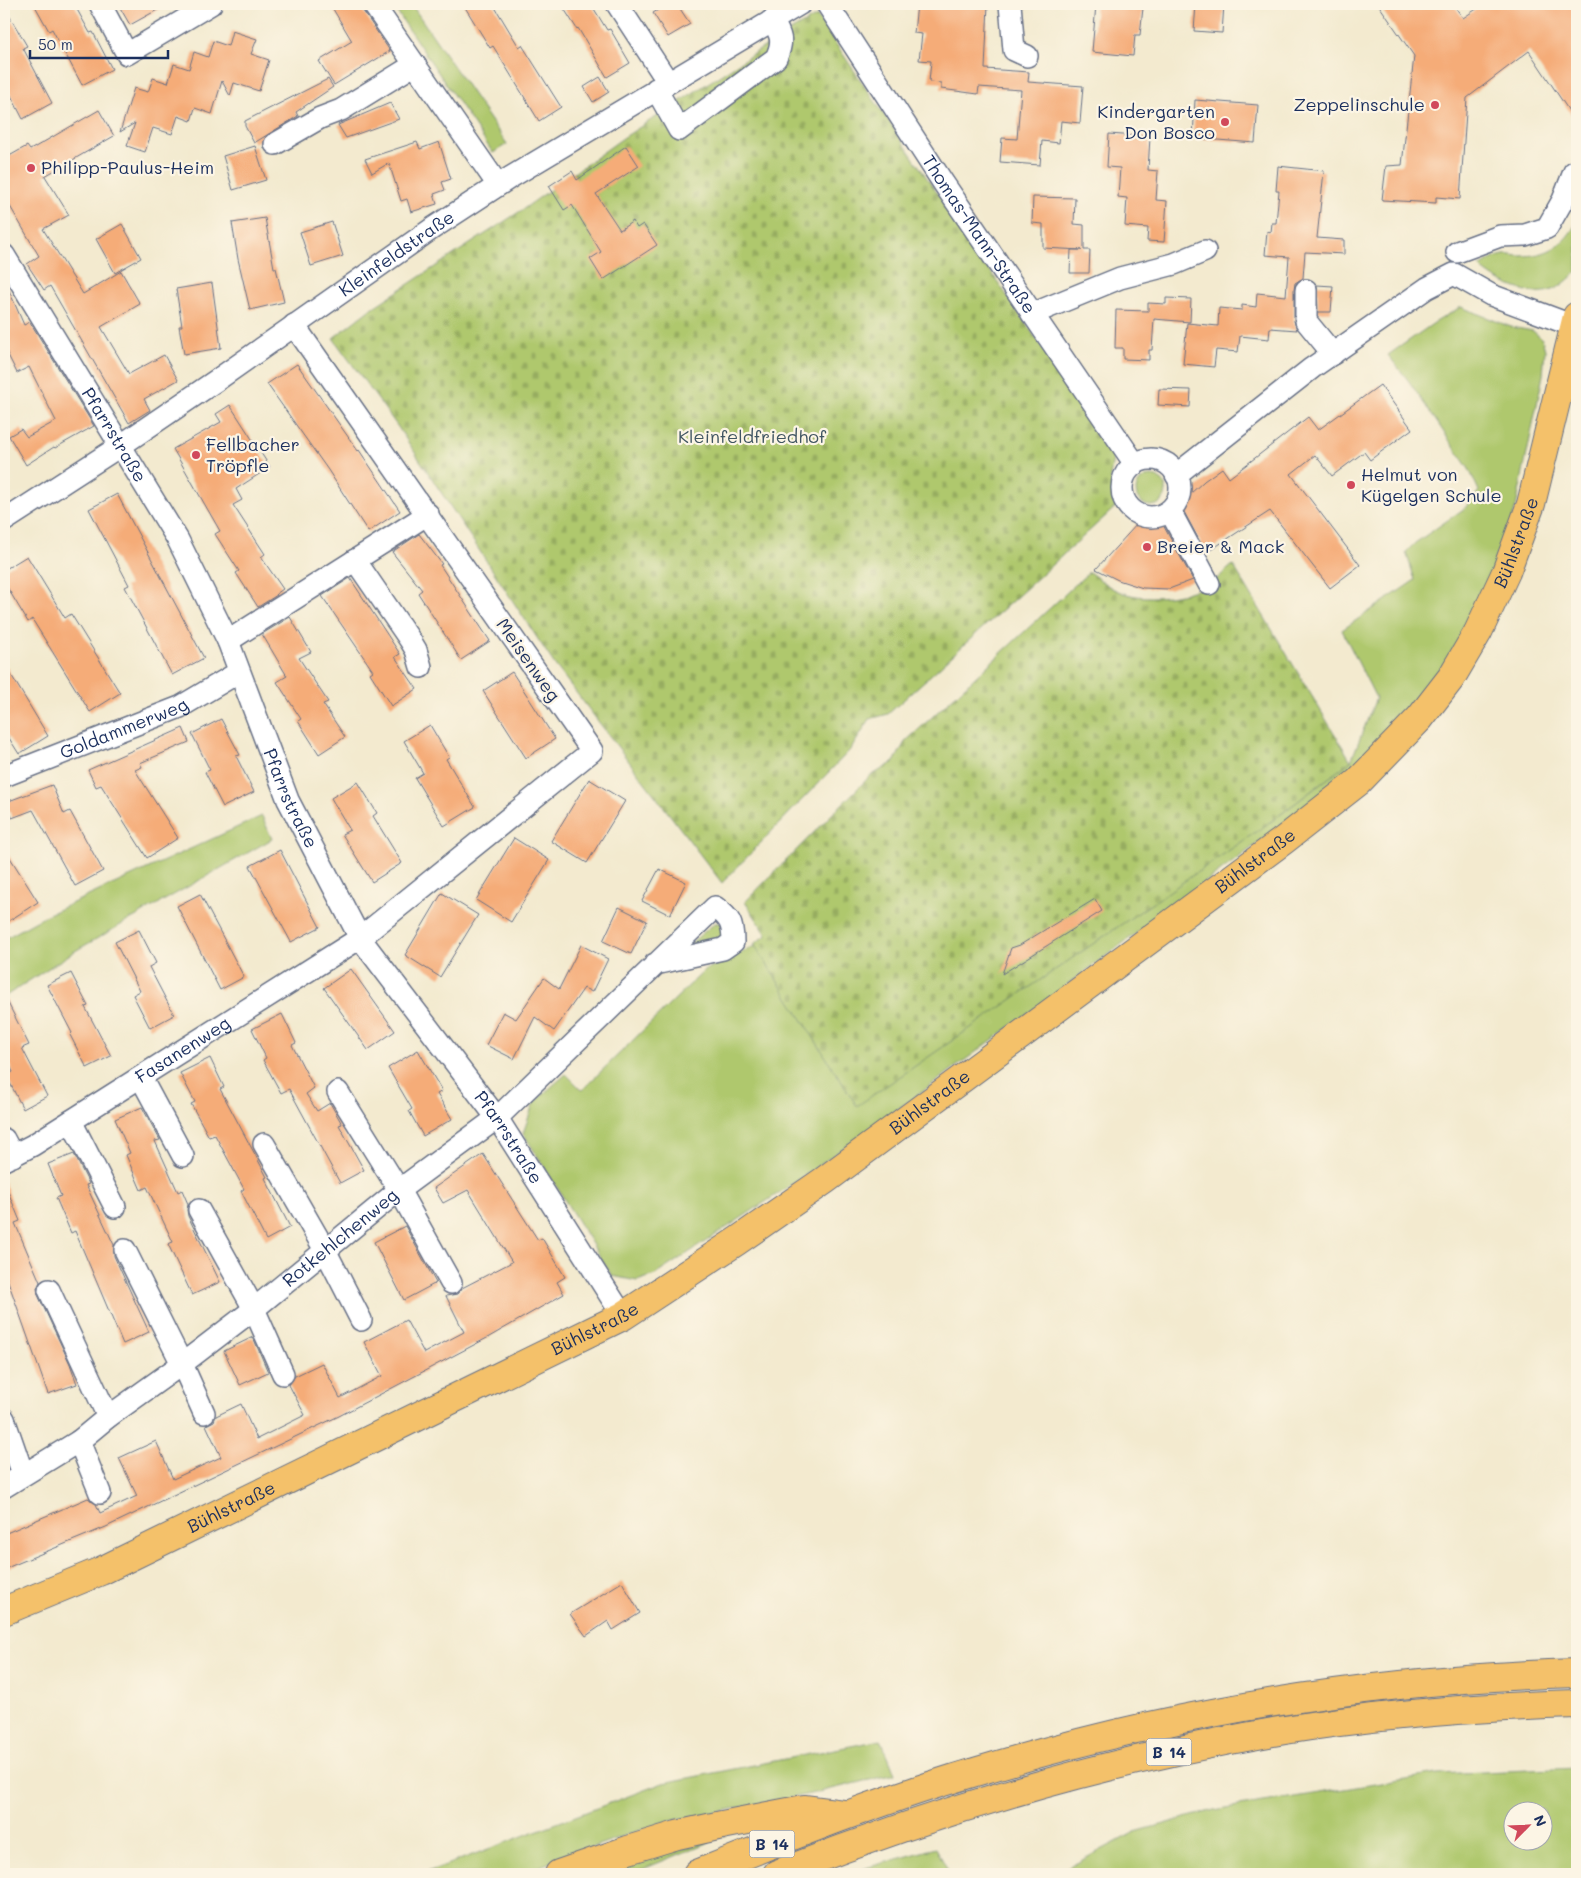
<svg xmlns="http://www.w3.org/2000/svg" width="1581" height="1878" viewBox="0 0 1581 1878" font-family="Mali,sans-serif">
<style>
.green{fill:#afc86d;stroke:#657c66;fill-rule:evenodd}
.cemetery{fill:url(#cemetery-stones);stroke:#657c66}
.building{fill:#f5ac78}
.lines{fill:none;stroke-linecap:round;stroke-linejoin:round}
.minor-casing{stroke:#677086;stroke-width:24}
.major-casing{stroke:#677086;stroke-width:30}
.highway-casing{stroke:#677086;stroke-width:30}
.minor{stroke:#fff;stroke-width:21}
.major{stroke:#f4c16a;stroke-width:28}
.highway{stroke:#f4c16a;stroke-width:28}
.poi-dot{fill:#d1495b;stroke:#fcf5e5;stroke-width:2}
.labels{text-anchor:middle;stroke-width:4.5;stroke-linejoin:round;paint-order:stroke}
.shield{fill:#fcf5e5;stroke:#5e6a86;stroke-width:1}
.shield-label{font-size:16px;font-weight:bold;fill:#1b2f5e}
.poi-label{font-size:18px;fill:#1b2f5e;stroke:#fcf5e5;text-anchor:start}
.street-label{font-size:18px;fill:#1b2f5e;stroke:#fcf5e5}
.park-label{font-size:18px;fill:#405562;stroke:#fcf5e5}
</style>
<defs>
<pattern id="cemetery-stones" width="16" height="16" patternUnits="userSpaceOnUse" patternTransform="scale(1.25)"><rect width="16" height="16" fill="#afc86d"/><path d="M2 7V4a2 2 0 0 1 4 0v3zM10 15v-3a2 2 0 0 1 4 0v3z" fill="#96ac61"/></pattern>
</defs>
<rect width="100%" height="100%" fill="#fcf5e5"/>
<filter id="ink" filterUnits="userSpaceOnUse"><feTurbulence type="fractalNoise" baseFrequency=".02" numOctaves="2"/><feDisplacementMap in="SourceGraphic" scale="10" xChannelSelector="R" yChannelSelector="G"/><feConvolveMatrix kernelMatrix="1 2 1 2 8 2 1 2 1" color-interpolation-filters="sRGB"/></filter>
<filter id="wash" filterUnits="userSpaceOnUse"><feTurbulence type="fractalNoise" baseFrequency=".0096" numOctaves="4" result="noise"/><feDisplacementMap in="SourceGraphic" scale="20" xChannelSelector="R" yChannelSelector="G"/><feGaussianBlur stdDeviation="1.12" result="paint"/><feColorMatrix in="noise" values="0 0 0 0 0 0 0 0 0 0 0 0 0 0 0 0 0 1.4 0 .05"/><feComposite in="paint" operator="in"/></filter>
<g filter="url(#wash)">
<rect width="100%" height="100%" fill="#f3eacf"/>
<!-- green -->
<g class="green">
<polygon points="409,4 411,4 507,144 493,153 397,12"/>
<path d="M1577,222V272C1570,278 1561,287 1552,290C1531,299 1495,281 1480,267C1487,262 1495,256 1504,255C1509,254 1515,256 1520,256C1547,256 1564,246 1577,222Z"/>
<polygon points="1461,307 1511,327 1533,331 1542,339 1545,350 1543,375 1516,507 1498,559 1465,633 1432,683 1361,767 930,1086 794,1183 655,1275 637,1281 612,1276 523,1133 534,1102 566,1074 582,1090 705,970 757,945 1269,823 1351,761 1376,698 1342,630 1415,580 1406,552 1415,543 1465,508 1479,491 1469,469 1408,380 1388,355 1434,323"/>
<circle cx="1151" cy="491" r="15"/>
<polygon points="262,816 272,839 75,951 4,997 4,939 51,913"/>
<polygon points="715,923 721,923 724,938 692,945 692,942"/>
<polygon points="881,1740 895,1774 810,1794 660,1823 518,1874 422,1874 663,1783"/>
<path d="M1577,1768V1874H1056L1135,1832L1214,1810L1437,1774ZM1514,1810H1544V1840H1514Z"/>
<polygon points="726,1835 631,1874 601,1874"/>
<polygon points="936,1848 950,1874 850,1874 869,1867"/>
</g>
<!-- cemetery -->
<g class="cemetery">
<polygon points="817,16 1114,453 1110,477 1120,503 888,714 870,719 851,749 722,883 555,665 398,427 333,338 369,310 522,210 623,138 781,36"/>
<path d="M1233,565L1351,761L1269,823L857,1106L754,944L767,935L745,902L869,777L894,762L905,742L1089,572C1098,578 1108,587 1118,591C1142,602 1186,597 1209,584C1217,580 1225,571 1233,565Z"/>
</g>
<g id="blocks">
<!-- building -->
<g class="building">
<polygon points="34,4 74,4 90,33 93,32 112,69 82,85 52,29 49,31"/>
<polygon points="118,4 168,4 130,25"/>
<polygon points="330,4 360,4 363,11 390,51 334,85 319,61 352,41"/>
<polygon points="463,4 493,4 519,47 522,45 561,107 539,121 493,46 490,48"/>
<polygon points="561,4 591,4 607,30 610,29 630,63 607,77 578,28 577,29"/>
<polygon points="668,4 677,4 690,24 668,37 653,13"/>
<polygon points="917,4 988,4 985,69 1029,72 1028,82 1083,86 1080,123 1061,121 1059,143 1042,141 1040,165 1000,162 1002,138 1017,139 1021,90 979,87 978,94 941,89 941,83 929,82 931,61 919,60 922,34 914,33"/>
<polygon points="1096,4 1128,4 1127,6 1143,8 1140,35 1135,35 1133,56 1092,52"/>
<polygon points="1196,4 1224,4 1222,33 1194,31"/>
<polygon points="1378,4 1453,4 1463,18 1484,4 1577,4 1577,123 1529,51 1467,98 1460,199 1436,197 1436,203 1382,200 1386,166 1402,165 1414,56"/>
<polygon points="4,7 27,46 23,48 52,103 23,119 4,82"/>
<polygon points="232,31 257,39 251,54 269,60 259,91 234,83 230,96 222,81 212,114 195,108 191,121 178,116 172,134 153,128 145,152 127,146 135,123 120,132 134,88 148,92 153,78 168,83 174,64 189,69 194,52 208,57 213,41 228,46"/>
<polygon points="600,77 609,92 593,102 584,87"/>
<polygon points="328,79 333,87 296,112 298,116 254,143 245,126 245,121"/>
<polygon points="1195,100 1258,105 1255,143 1193,138"/>
<polygon points="390,103 399,119 346,138 338,125"/>
<polygon points="99,110 114,136 45,176 69,215 43,229 83,294 121,271 140,304 101,327 129,374 164,355 178,380 144,399 150,410 129,423 50,286 44,290 27,264 39,256 4,196 4,159 27,146 30,150"/>
<polygon points="1109,134 1150,137 1148,170 1158,171 1156,200 1167,201 1164,242 1147,241 1148,228 1125,226 1127,198 1118,197 1120,168 1107,167"/>
<polygon points="417,142 420,149 439,142 451,179 442,182 445,190 434,194 437,204 411,212 407,199 401,201 389,163 372,173 365,159"/>
<polygon points="255,146 266,180 233,190 223,156"/>
<polygon points="626,146 639,166 596,194 620,230 633,221 637,228 643,224 657,245 603,280 590,259 601,252 572,205 564,210 549,186 572,171 577,180"/>
<polygon points="1278,166 1324,171 1317,238 1344,240 1344,254 1305,252 1303,278 1295,283 1294,290 1294,321 1297,330 1270,328 1269,339 1240,336 1238,352 1216,350 1214,367 1183,364 1187,323 1218,326 1219,308 1242,310 1242,305 1256,307 1257,293 1286,296 1289,257 1265,255 1267,231 1271,232 1272,223 1276,223 1279,191 1276,191"/>
<polygon points="1033,197 1075,198 1074,224 1084,225 1084,250 1090,250 1089,273 1070,273 1071,250 1082,250 1043,248 1043,224 1032,223"/>
<polygon points="265,218 274,268 276,268 284,302 250,310 238,259 232,223"/>
<polygon points="332,222 343,256 311,266 300,232"/>
<polygon points="122,224 141,258 115,273 96,239"/>
<polygon points="4,279 24,325 30,322 94,426 55,448 54,447 26,465 9,436 21,429 27,437 56,421 29,367 17,373 4,347"/>
<polygon points="212,283 221,348 184,354 179,326 182,326 176,289"/>
<polygon points="1317,285 1333,286 1331,312 1318,312"/>
<polygon points="1166,298 1191,299 1190,322 1154,319 1152,350 1149,350 1149,360 1123,359 1123,348 1115,348 1116,310 1148,311 1148,303 1166,304"/>
<polygon points="297,364 358,451 359,450 400,511 368,532 328,470 267,384"/>
<polygon points="1380,385 1412,429 1370,460 1364,452 1332,476 1315,455 1291,474 1360,565 1330,588 1270,511 1206,553 1183,510 1189,495 1204,481 1222,468 1229,478 1308,417 1318,430"/>
<polygon points="1159,389 1191,390 1190,407 1158,405"/>
<polygon points="230,405 270,467 236,489 242,500 233,505 265,554 261,557 283,589 276,594 277,595 258,607 236,573 239,571 215,534 220,531 173,449 221,422 216,414"/>
<polygon points="117,494 204,658 172,675 125,587 129,585 89,509"/>
<polygon points="1138,523 1147,525 1162,523 1193,580 1169,589 1143,588 1118,580 1096,569"/>
<polygon points="419,534 442,564 440,565 490,641 461,660 418,593 422,590 392,552"/>
<polygon points="27,556 65,618 71,614 120,693 90,712 32,619 28,622 4,582 4,570"/>
<polygon points="350,578 400,654 395,657 417,689 391,706 370,673 373,671 322,596"/>
<polygon points="290,617 311,652 299,658 328,702 323,704 345,737 319,754 298,721 301,719 277,682 287,676 262,634"/>
<polygon points="4,663 48,736 19,754 4,730"/>
<polygon points="512,672 555,739 526,758 483,691"/>
<polygon points="221,719 240,755 236,756 254,792 223,807 205,772 210,770 192,734"/>
<polygon points="430,725 449,757 446,759 475,807 444,826 415,778 423,773 404,741"/>
<polygon points="183,728 189,742 140,763 142,767 135,770 178,838 147,858 101,785 96,787 88,770"/>
<polygon points="589,779 625,801 587,863 551,841"/>
<polygon points="358,782 377,813 373,816 402,863 372,882 342,834 350,830 331,798"/>
<polygon points="52,785 64,814 70,811 103,871 75,886 33,810 12,818 6,802"/>
<polygon points="514,838 549,860 511,922 476,900"/>
<polygon points="4,848 38,902 4,924"/>
<polygon points="280,850 320,927 291,942 250,866"/>
<polygon points="659,869 686,882 670,915 642,901"/>
<polygon points="442,893 478,915 440,977 405,955"/>
<polygon points="200,894 244,977 220,990 177,906"/>
<polygon points="1095,899 1102,911 1002,974 1011,948 1020,945"/>
<polygon points="619,907 647,921 631,954 603,941"/>
<polygon points="139,930 156,963 149,967 174,1015 150,1028 133,995 140,991 115,942"/>
<polygon points="581,945 608,959 592,992 584,988 554,1031 535,1017 514,1059 486,1045 503,1012 516,1019 544,978 559,989"/>
<polygon points="351,969 395,1031 368,1050 324,988"/>
<polygon points="71,973 88,1006 85,1007 111,1056 87,1068 70,1035 72,1033 47,985"/>
<polygon points="4,995 29,1045 22,1048 47,1096 23,1109 6,1075 13,1072 4,1054"/>
<polygon points="282,1014 296,1043 292,1045 314,1088 306,1094 317,1111 330,1103 342,1124 339,1125 364,1170 340,1183 289,1089 281,1093 263,1060 266,1058 252,1029"/>
<polygon points="418,1050 442,1091 437,1094 452,1119 423,1136 409,1111 412,1109 388,1068"/>
<polygon points="210,1058 224,1087 220,1089 267,1177 265,1178 290,1227 266,1240 241,1191 244,1189 215,1135 209,1137 191,1104 195,1102 180,1073"/>
<polygon points="142,1107 160,1140 155,1141 178,1192 182,1190 188,1204 187,1210 188,1216 220,1282 192,1295 168,1244 173,1242 147,1187 141,1190 126,1155 130,1153 115,1119"/>
<polygon points="74,1154 89,1184 86,1185 114,1245 114,1256 149,1332 123,1344 75,1231 71,1233 56,1198 61,1196 48,1164"/>
<polygon points="483,1154 538,1240 542,1238 565,1277 557,1282 564,1294 489,1337 339,1416 106,1527 4,1569 4,1534 88,1498 96,1504 100,1513 137,1496 119,1458 156,1441 173,1479 221,1457 206,1425 214,1421 216,1416 241,1404 257,1439 305,1415 289,1385 295,1376 322,1363 340,1398 382,1376 364,1342 406,1320 424,1353 464,1332 446,1296 457,1294 462,1288 512,1262 468,1190 443,1203 434,1188"/>
<polygon points="4,1182 20,1221 15,1223 40,1282 37,1288 38,1295 70,1364 77,1384 48,1394 4,1270"/>
<polygon points="405,1226 436,1283 404,1300 374,1242"/>
<polygon points="253,1337 268,1372 240,1385 224,1351"/>
<polygon points="622,1582 640,1613 613,1630 608,1621 586,1636 570,1614"/>
</g>
</g>
</g>
<g filter="url(#ink)">
<use href="#blocks" fill-opacity="0" stroke="#677086" stroke-width="1"/>
<g class="lines">
<defs>
<g id="minor">
<polyline points="100,4 127,54 211,4"/>
<polyline points="373,4 498,185"/>
<polyline points="617,4 668,82"/>
<path id="s1" d="M827,4L944,184L1135,464"/>
<polyline points="1010,4 1014,50 1027,56"/>
<path d="M656,89L679,130L776,58C784,41 781,35 772,20"/>
<polyline points="275,144 320,118 341,110 414,65"/>
<polyline points="1457,252 1500,236 1525,235 1547,228 1563,200 1574,172"/>
<path id="s2" d="M4,255L178,540L228,641L288,800L360,938L497,1118L623,1316"/>
<polyline points="1306,290 1306,321 1333,354"/>
<polyline points="1032,314 1120,278 1174,264 1205,251"/>
<circle cx="1151" cy="488" r="29"/>
<polyline points="1176,475 1312,368 1427,288 1454,274 1491,295 1574,326"/>
<polyline points="1170,511 1209,584"/>
<path id="s3" d="M4,521L120,446L217,380L433,228L511,177L800,4"/>
<polyline points="355,560 410,640 416,650 421,667"/>
<polyline points="228,641 428,514"/>
<path id="s4" d="M4,776L180,707L239,672"/>
<polyline points="141,1078 183,1156"/>
<polyline points="338,1092 399,1190 451,1283"/>
<polyline points="71,1121 115,1207"/>
<polyline points="4,1139 13,1156"/>
<polyline points="264,1144 325,1250 361,1320"/>
<path id="s5" d="M4,1160L33,1145L360,938L592,751L294,325"/>
<polyline points="199,1210 254,1309 283,1374"/>
<polyline points="125,1250 182,1364 204,1413"/>
<polyline points="49,1290 108,1417"/>
<polyline points="4,1419 23,1474"/>
<polyline points="79,1441 100,1493"/>
<path id="s6" d="M4,1487L79,1441L108,1417L182,1364L254,1309L399,1190L497,1118L715,907C730,918 733,923 733,942L723,949L655,964"/>
</g>
<g id="major">
<path id="s7" d="M4,1611L101,1571L623,1316L737,1241L825,1180L1284,840L1358,782L1420,718L1451,678L1478,632L1506,572L1531,504L1577,316"/>
</g>
<g id="highway">
<polyline points="559,1874 628,1850 677,1835 722,1825 804,1809 843,1814"/>
<path d="M697,1874C789,1837 880,1800 975,1772C1171,1712 1373,1679 1577,1673"/>
<path d="M777,1874C941,1809 1111,1759 1285,1730C1382,1714 1479,1707 1577,1704"/>
</g>
</defs>
<!-- minor casing -->
<use href="#minor" class="minor-casing"/>
<!-- major casing -->
<use href="#major" class="major-casing"/>
<!-- highway casing -->
<use href="#highway" class="highway-casing"/>
<!-- minor -->
<use href="#minor" class="minor"/>
<!-- major -->
<use href="#major" class="major"/>
<!-- highway -->
<use href="#highway" class="highway"/>
</g>
</g>
<!-- markers -->
<g class="poi-dot">
<circle cx="1435" cy="105" r="5"/>
<circle cx="1225" cy="122" r="5"/>
<circle cx="31" cy="168" r="5"/>
<circle cx="196" cy="455" r="5"/>
<circle cx="1351" cy="485" r="5"/>
<circle cx="1147" cy="547" r="5"/>
</g>
<g class="labels">
<!-- shield labels -->
<g class="shield">
<rect x="1146.5" y="1738.5" width="45" height="27" rx="4"/>
<rect x="749.5" y="1830.5" width="45" height="27" rx="4"/>
</g>
<g class="shield-label">
<text x="1169" y="1758">B 14</text>
<text x="772" y="1850">B 14</text>
</g>
<!-- poi labels -->
<g class="poi-label">
<text x="1425" y="111" text-anchor="end">Zeppelinschule</text>
<text x="1215" y="118" text-anchor="end">Kindergarten<tspan x="1215" dy="21">Don Bosco</tspan></text>
<text x="41" y="174">Philipp-Paulus-Heim</text>
<text x="206" y="451">Fellbacher<tspan x="206" dy="21">Tröpfle</tspan></text>
<text x="1361" y="481">Helmut von<tspan x="1361" dy="21">Kügelgen Schule</tspan></text>
<text x="1157" y="553">Breier &amp; Mack</text>
</g>
<!-- street labels -->
<g class="street-label">
<text dy="6" stroke="none"><textPath href="#s1" startOffset="276">Thomas-Mann-Straße</textPath></text>
<text dy="6" stroke="none"><textPath href="#s3" startOffset="475">Kleinfeldstraße</textPath></text>
<text dy="6" stroke="none"><textPath href="#s2" startOffset="211">Pfarrstraße</textPath></text>
<text dy="6" stroke="none"><textPath href="#s7" startOffset="1885">Bühlstraße</textPath></text>
<text transform="translate(528 660) rotate(55)" y="6">Meisenweg</text>
<text dy="6" stroke="none"><textPath href="#s4" startOffset="129">Goldammerweg</textPath></text>
<text dy="6" stroke="none"><textPath href="#s2" startOffset="616">Pfarrstraße</textPath></text>
<text dy="6" stroke="none"><textPath href="#s7" startOffset="1465">Bühlstraße</textPath></text>
<text dy="6" stroke="none"><textPath href="#s5" startOffset="210">Fasanenweg</textPath></text>
<text dy="6" stroke="none"><textPath href="#s7" startOffset="1060">Bühlstraße</textPath></text>
<text dy="6" stroke="none"><textPath href="#s2" startOffset="1021">Pfarrstraße</textPath></text>
<text dy="6" stroke="none"><textPath href="#s6" startOffset="419">Rotkehlchenweg</textPath></text>
<text dy="6" stroke="none"><textPath href="#s7" startOffset="655">Bühlstraße</textPath></text>
<text dy="6" stroke="none"><textPath href="#s7" startOffset="250">Bühlstraße</textPath></text>
</g>
<!-- park labels -->
<g class="park-label">
<text x="752" y="443">Kleinfeldfriedhof</text>
</g>
</g>
<!-- margin -->
<rect width="1581" height="1878" fill="none" stroke="#fcf5e5" stroke-width="20"/>
<!-- north arrow -->
<g transform="translate(1528 1826) rotate(66)"><circle r="24" fill="#fcf5e5" stroke="#a2a6af"/>
<path d="M0-4L9 19L0 12L-9 19Z" fill="#d1495b"/>
<text y="-8" font-size="14" font-weight="bold" text-anchor="middle" fill="#1b2f5e">N</text>
</g>
<!-- scale -->
<path d="M30 50v8h138v-8" fill="none" stroke="#1b2f5e" stroke-width="2.5"/>
<text x="38" y="50" font-size="15" fill="#1b2f5e" stroke="#fcf5e5" stroke-width="4" paint-order="stroke">50 m</text>
</svg>
